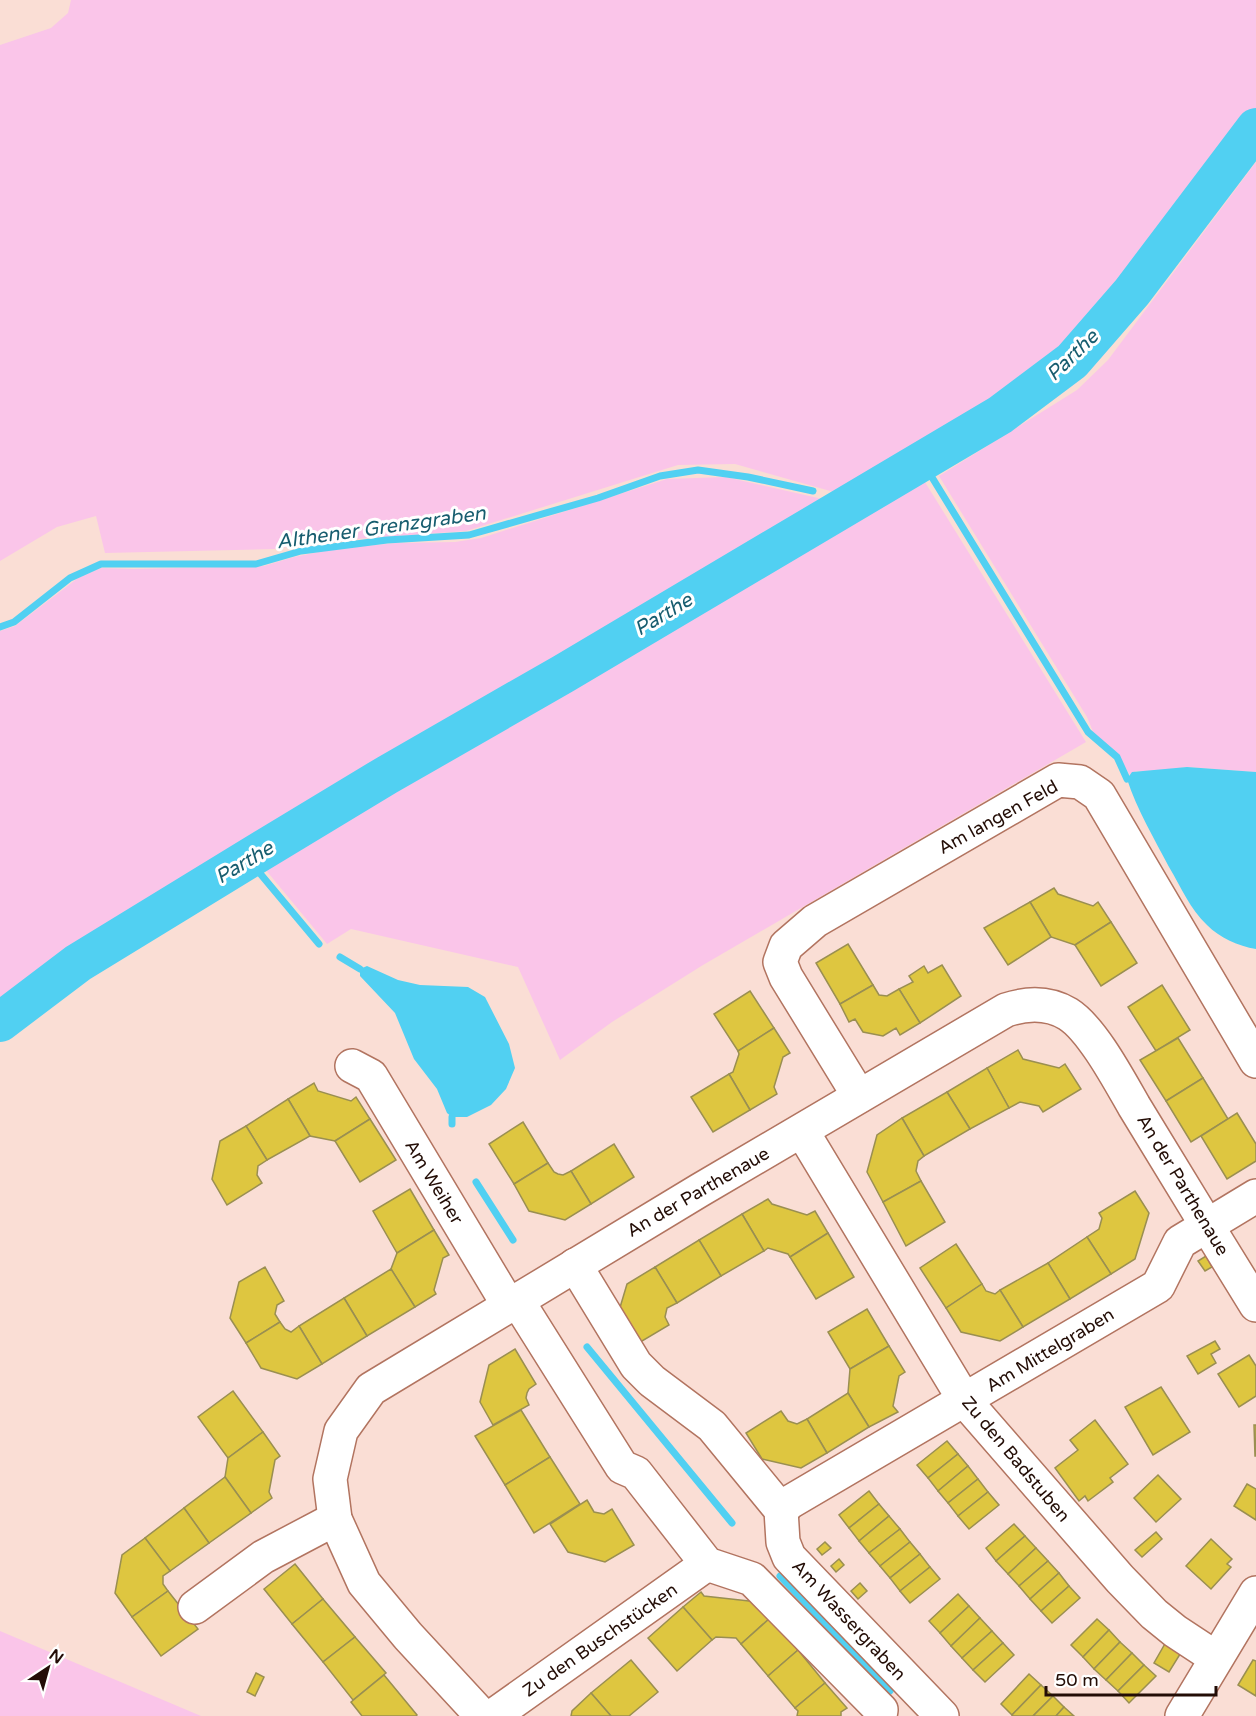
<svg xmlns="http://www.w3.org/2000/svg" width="1256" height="1716" viewBox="0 0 1256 1716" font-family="'Varela Round',sans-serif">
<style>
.green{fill:#fac5e9}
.water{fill:#51d0f2}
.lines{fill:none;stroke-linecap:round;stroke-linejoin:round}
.stream{stroke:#51d0f2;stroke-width:7}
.river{stroke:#51d0f2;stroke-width:40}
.building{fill:#dec640;stroke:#9a8f51;stroke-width:1.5}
.minor-casing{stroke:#b27460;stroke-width:36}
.minor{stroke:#fff;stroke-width:33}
.labels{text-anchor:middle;stroke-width:6;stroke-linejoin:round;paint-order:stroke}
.street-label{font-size:18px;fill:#230d06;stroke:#fff}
.water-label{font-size:20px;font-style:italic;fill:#175d6f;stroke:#fff}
</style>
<rect width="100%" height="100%" fill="#faded5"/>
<!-- green -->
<g class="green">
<polygon points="71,0 1256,0 1256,115 1141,266 1063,360 848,496 735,464 678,465 466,531 328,541 274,549 105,553 96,516 57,527 0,561 0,45 51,28 68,13"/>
<polygon points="1256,162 1256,772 1187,767 1158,771 1136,771 1130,775 1113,749 1094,734 1087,717 939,476 1077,390 1108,360"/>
<polygon points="920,474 1086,742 703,965 612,1022 560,1060 518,967 351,929 327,944 260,863"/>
<polygon points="726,477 840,503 587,651 189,877 60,960 0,1012 0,631 15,626 78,578 101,568 134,569 264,566 294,557 334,549 396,543 455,542 481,538 667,479"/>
<polygon points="0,1631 201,1716 0,1716"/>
</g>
<!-- water -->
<g class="water">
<path d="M1187,767L1256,772V949C1238,946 1220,938 1207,925C1190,909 1181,887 1169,867C1154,838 1137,810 1127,779L1132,772Z"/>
<polygon points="367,966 398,980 420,985 468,987 485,997 509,1044 515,1068 506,1089 491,1105 467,1117 452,1117 447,1113 437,1089 414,1059 395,1013 360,976 360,969"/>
</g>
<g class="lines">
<!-- stream -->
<g class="stream">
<polyline points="922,461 1088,732 1117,757 1127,779"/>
<polyline points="840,497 855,500"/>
<polyline points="0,627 14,622 70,578 101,564 256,564 301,551 387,540 469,535 598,498 660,476 698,470 748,477 813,491"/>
<polyline points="248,859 319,944"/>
<polyline points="340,957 360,969"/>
<polyline points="452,1124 452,1117"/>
<polyline points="476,1182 513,1240"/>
<polyline points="587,1347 732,1523"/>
<polyline points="780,1576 890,1691"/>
</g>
<!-- river -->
<polyline class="river" points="0,1022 78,963 248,859 387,775 563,674 1000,415 1072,361 1132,292 1256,128"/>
</g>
<!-- building -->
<g class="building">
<polygon points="1054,888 1058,894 1093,906 1098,902 1111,922 1075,945 1051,937 1030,902"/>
<polygon points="1030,902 1051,937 1008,965 984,928"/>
<polygon points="1111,922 1137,963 1101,986 1075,945"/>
<polygon points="848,944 873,985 840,1004 816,963"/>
<polygon points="942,965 961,996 920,1023 899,989 913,982 909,976 924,966 928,973"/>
<polygon points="873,985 879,995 887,996 899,989 920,1023 900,1035 896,1028 883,1036 863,1032 855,1019 849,1022 840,1004"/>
<polygon points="1162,985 1190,1030 1156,1051 1128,1007"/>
<polygon points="750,991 774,1028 738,1051 714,1014"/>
<polygon points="774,1028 790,1053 783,1057 774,1087 777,1094 750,1110 729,1074 733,1072 739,1054 738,1051"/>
<polygon points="1178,1038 1203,1078 1166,1101 1140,1060"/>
<polygon points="1018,1050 1023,1059 1059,1068 1065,1064 1081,1089 1043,1112 1039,1106 1020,1102 1009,1108 987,1068"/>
<polygon points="987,1068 1009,1108 970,1129 947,1092"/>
<polygon points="729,1074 750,1110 713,1132 691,1097"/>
<polygon points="1203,1078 1228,1119 1191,1142 1166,1101"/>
<polygon points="314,1083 318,1091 351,1101 356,1097 370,1119 335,1141 310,1136 288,1099"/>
<polygon points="947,1092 970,1129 924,1156 902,1118"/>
<polygon points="288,1099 310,1136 267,1160 246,1126"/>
<polygon points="1237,1113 1256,1144 1256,1161 1227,1179 1201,1136"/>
<polygon points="902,1118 924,1156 918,1161 916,1171 921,1181 883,1202 867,1172 877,1135"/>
<polygon points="370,1119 396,1160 360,1182 335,1141"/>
<polygon points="523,1122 548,1163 514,1184 489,1144"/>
<polygon points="246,1126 267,1160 258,1166 257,1175 262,1183 227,1205 212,1179 220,1141"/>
<polygon points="614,1144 634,1177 591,1204 571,1171"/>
<polygon points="548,1163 554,1172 558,1174 563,1175 571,1171 591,1204 565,1220 529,1211 514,1184"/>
<polygon points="921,1181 945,1222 906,1246 883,1202"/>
<polygon points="410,1189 434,1230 397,1253 373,1211"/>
<polygon points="1135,1191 1149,1213 1135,1259 1111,1274 1087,1237 1099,1229 1102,1218 1099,1213"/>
<polygon points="768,1199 772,1204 807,1215 815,1211 828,1233 790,1257 788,1254 768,1248 764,1251 742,1214"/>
<polygon points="742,1214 764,1251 721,1276 699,1240"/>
<polygon points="434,1230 449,1255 443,1258 434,1290 436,1294 415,1307 391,1269 397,1253"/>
<polygon points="828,1233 854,1277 816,1299 790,1257"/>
<polygon points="1087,1237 1111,1274 1070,1299 1048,1263"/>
<polygon points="699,1240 721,1276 677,1303 655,1267"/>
<polygon points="956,1244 982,1284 946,1308 920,1268"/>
<polygon points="1206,1256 1212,1267 1205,1271 1198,1261"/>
<polygon points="1048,1263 1070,1299 1023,1327 1000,1290"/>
<polygon points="265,1267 284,1301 277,1305 275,1314 280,1322 246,1343 230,1318 239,1282"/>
<polygon points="655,1267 677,1303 667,1308 665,1317 669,1325 632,1347 616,1321 627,1284"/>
<polygon points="391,1269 415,1307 367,1336 344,1298"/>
<polygon points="982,1284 986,1291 995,1294 1000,1290 1023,1327 1000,1341 961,1332 946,1308"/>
<polygon points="344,1298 367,1336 322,1364 299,1326"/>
<polygon points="867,1309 889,1346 850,1369 828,1332"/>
<polygon points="280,1322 285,1329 291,1332 299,1326 322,1364 297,1379 261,1368 246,1343"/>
<polygon points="1215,1341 1220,1349 1211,1354 1216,1363 1198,1374 1187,1356"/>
<polygon points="889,1346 905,1372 899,1376 893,1406 898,1412 869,1427 848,1393 850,1369"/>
<polygon points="515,1349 536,1384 529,1389 527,1393 526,1398 529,1405 493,1425 480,1402 489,1365"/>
<polygon points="1249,1355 1256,1366 1256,1396 1239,1407 1218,1374"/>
<polygon points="1161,1387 1190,1432 1153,1455 1125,1407"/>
<polygon points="233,1391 263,1432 228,1458 198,1417"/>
<polygon points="848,1393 869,1427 827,1453 807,1419"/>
<polygon points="521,1410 550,1457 505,1485 475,1436"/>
<polygon points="781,1411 788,1421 797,1424 807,1419 827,1453 801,1468 762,1459 746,1433"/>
<polygon points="1095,1420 1128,1464 1110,1478 1113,1482 1088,1501 1085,1496 1079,1501 1055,1468 1078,1450 1070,1440"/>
<polygon points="1254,1425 1256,1425 1256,1456 1255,1456"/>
<polygon points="263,1432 280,1456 275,1460 269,1492 272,1498 251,1513 225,1477 228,1458"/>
<polygon points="947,1441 958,1454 928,1478 917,1465"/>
<polygon points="958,1454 968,1466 938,1491 928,1478"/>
<polygon points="550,1457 580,1504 534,1533 505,1485"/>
<polygon points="968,1466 978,1479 948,1503 938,1491"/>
<polygon points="1158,1475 1181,1499 1156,1522 1134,1498"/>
<polygon points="225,1477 251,1513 209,1543 184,1508"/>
<polygon points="978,1479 988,1492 958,1516 948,1503"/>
<polygon points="1247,1484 1256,1489 1256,1520 1234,1506"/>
<polygon points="869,1491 879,1504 849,1528 839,1515"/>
<polygon points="988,1492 999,1505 969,1529 958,1516"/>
<polygon points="587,1500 594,1512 604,1514 612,1509 634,1545 605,1562 568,1552 550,1524"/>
<polygon points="879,1504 889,1516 859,1541 849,1528"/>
<polygon points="184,1508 209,1543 170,1571 145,1538"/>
<polygon points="889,1516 900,1529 869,1553 859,1541"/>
<polygon points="1014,1524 1025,1536 996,1561 986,1548"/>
<polygon points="900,1529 910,1542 880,1566 869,1553"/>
<polygon points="1156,1532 1162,1539 1142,1557 1135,1550"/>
<polygon points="1025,1536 1036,1548 1008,1574 996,1561"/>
<polygon points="145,1538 170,1571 163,1576 163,1584 168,1591 132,1617 115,1593 122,1555"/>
<polygon points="1211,1539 1232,1559 1227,1564 1231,1567 1211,1589 1186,1566"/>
<polygon points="825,1542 831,1548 822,1555 817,1549"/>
<polygon points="910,1542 920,1554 890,1578 880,1566"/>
<polygon points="1036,1548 1048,1561 1019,1586 1008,1574"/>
<polygon points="920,1554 930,1567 900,1591 890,1578"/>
<polygon points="839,1559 844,1565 836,1572 831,1566"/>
<polygon points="1048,1561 1059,1573 1030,1599 1019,1586"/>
<polygon points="295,1564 323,1599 292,1624 264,1589"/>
<polygon points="930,1567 940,1579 910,1603 900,1591"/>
<polygon points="1059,1573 1069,1586 1041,1611 1030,1599"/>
<polygon points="860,1583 867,1591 858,1599 851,1591"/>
<polygon points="1069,1586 1080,1598 1052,1623 1041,1611"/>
<polygon points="168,1591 198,1629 161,1656 132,1617"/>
<polygon points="701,1592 704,1596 749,1601 753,1598 770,1618 741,1644 736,1638 716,1637 712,1640 683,1607"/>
<polygon points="958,1594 969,1606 940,1633 929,1621"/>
<polygon points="323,1599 355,1637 323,1662 292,1624"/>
<polygon points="969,1606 980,1618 951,1646 940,1633"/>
<polygon points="683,1607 712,1640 677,1671 648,1638"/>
<polygon points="770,1618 798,1650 768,1676 741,1644"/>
<polygon points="980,1618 992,1631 962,1658 951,1646"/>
<polygon points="1097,1619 1109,1630 1083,1657 1071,1645"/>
<polygon points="1109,1630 1120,1642 1094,1669 1083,1657"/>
<polygon points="992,1631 1003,1643 973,1670 962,1658"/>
<polygon points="355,1637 386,1673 353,1700 323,1662"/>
<polygon points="1120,1642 1132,1653 1106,1680 1094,1669"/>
<polygon points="1166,1642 1182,1651 1169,1672 1154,1663"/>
<polygon points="1003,1643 1014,1655 985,1682 973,1670"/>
<polygon points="798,1650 825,1683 795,1708 768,1676"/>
<polygon points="1132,1653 1144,1665 1118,1691 1106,1680"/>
<polygon points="631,1660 658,1692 629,1716 611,1716 591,1693"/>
<polygon points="1253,1660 1256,1661 1256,1696 1238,1685"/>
<polygon points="1144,1665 1156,1676 1129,1703 1118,1691"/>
<polygon points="256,1673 264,1677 255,1696 247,1692"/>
<polygon points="1029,1674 1041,1685 1012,1715 1001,1704"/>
<polygon points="384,1675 417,1715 416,1716 362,1716 351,1702"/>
<polygon points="825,1683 847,1708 841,1712 841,1716 797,1716 798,1711 795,1708"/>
<polygon points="1041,1685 1053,1696 1033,1716 1013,1716 1012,1715"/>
<polygon points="591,1693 611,1716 571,1716 572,1711"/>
<polygon points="1053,1696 1064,1707 1056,1716 1033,1716"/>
<polygon points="1064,1707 1074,1716 1056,1716"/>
</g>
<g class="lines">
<defs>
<g id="minor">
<polyline points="352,1066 371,1076 509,1306"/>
<polyline points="859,1096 786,977 780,962 786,946 815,921 1058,780 1080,782 1099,795 1256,1061"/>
<polyline points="802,1131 965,1401 1120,1579 1154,1614 1175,1631 1216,1658"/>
<polyline points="575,1265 636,1365 652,1381 712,1426 781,1510 783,1542 789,1557 942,1716"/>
<polyline points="517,1300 622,1467 636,1473 707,1564 752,1579 881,1710 880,1716"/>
<polyline points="781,1510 790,1502 1158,1286 1180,1242 1256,1196"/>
<polyline points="195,1607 263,1557 335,1519"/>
<path d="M482,1716L408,1636L364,1583L335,1519L330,1479L341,1431L371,1389L700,1190L1006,1010C1027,1003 1048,1002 1068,1014C1092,1029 1119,1080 1134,1106C1174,1172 1215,1239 1256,1305"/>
<polyline points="493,1716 707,1564"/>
<polyline points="1182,1716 1256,1593"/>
</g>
</defs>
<!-- minor casing -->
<use href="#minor" class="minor-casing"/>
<!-- minor -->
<use href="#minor" class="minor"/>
</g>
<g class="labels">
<!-- street labels -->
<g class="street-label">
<text transform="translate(998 817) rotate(-29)" y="6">Am langen Feld</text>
<text transform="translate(434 1182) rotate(59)" y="6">Am Weiher</text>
<text transform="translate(1183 1185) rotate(59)" y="6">An der Parthenaue</text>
<text transform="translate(698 1192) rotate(-30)" y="6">An der Parthenaue</text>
<text transform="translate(1050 1350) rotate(-31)" y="6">Am Mittelgraben</text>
<text transform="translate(1016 1459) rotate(50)" y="6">Zu den Badstuben</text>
<text transform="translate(849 1620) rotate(47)" y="6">Am Wassergraben</text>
<text transform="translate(600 1640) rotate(-35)" y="6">Zu den Buschstücken</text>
</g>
<!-- water labels -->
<g class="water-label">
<text transform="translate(1072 355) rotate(-44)" y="7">Parthe</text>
<text transform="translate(381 527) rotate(-8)" y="7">Althener Grenzgraben</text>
<text transform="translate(663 614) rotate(-31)" y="7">Parthe</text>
<text transform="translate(244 862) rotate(-31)" y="7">Parthe</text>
</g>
</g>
<!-- north arrow -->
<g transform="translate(48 1668) rotate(36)" stroke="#ffffff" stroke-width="4.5" paint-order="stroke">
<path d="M0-4.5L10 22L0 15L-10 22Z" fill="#230d06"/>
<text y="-9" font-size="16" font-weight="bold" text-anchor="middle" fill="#230d06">N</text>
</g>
<!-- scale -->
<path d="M1046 1686v9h170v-9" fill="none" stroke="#230d06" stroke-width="3"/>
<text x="1055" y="1686" font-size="18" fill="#230d06" stroke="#ffffff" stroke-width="4.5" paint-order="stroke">50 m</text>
</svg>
